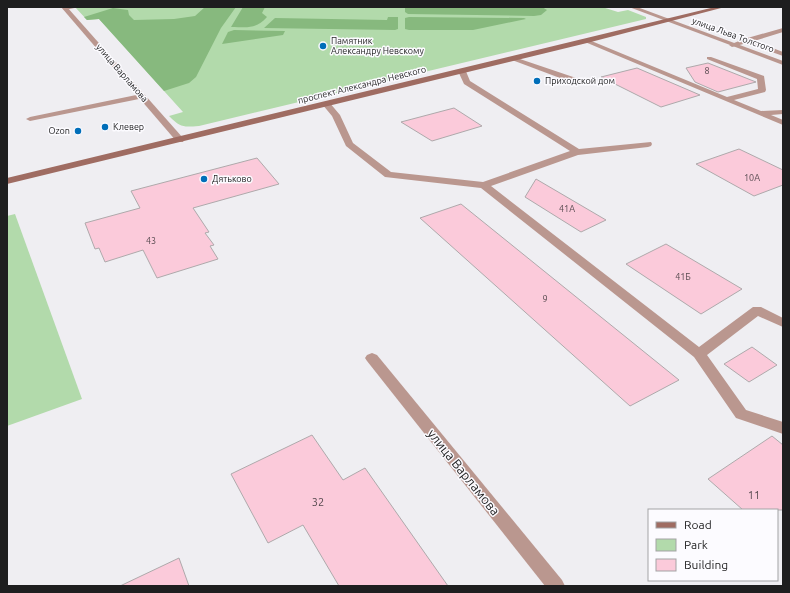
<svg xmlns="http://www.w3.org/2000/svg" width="790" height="593" viewBox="0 0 790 593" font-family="Ubuntu,sans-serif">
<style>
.green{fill:#b2daab}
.forest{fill:#87b97e}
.building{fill:#fbcada;stroke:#aea9ab}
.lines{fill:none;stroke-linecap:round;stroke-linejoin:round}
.lane{fill:#ba978f;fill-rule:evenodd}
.street{fill:#ba978f;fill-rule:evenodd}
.secondary{fill:#9f6c62;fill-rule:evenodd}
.poi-dot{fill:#006eb9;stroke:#fcfbff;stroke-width:1.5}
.labels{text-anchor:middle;stroke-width:3;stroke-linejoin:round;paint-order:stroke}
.far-street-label{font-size:9px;fill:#1e1e1f;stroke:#fcfbff}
.far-poi-label{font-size:9px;fill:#1e1e1f;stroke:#fcfbff;text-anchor:start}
.number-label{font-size:9px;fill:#55494e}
.near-number-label{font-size:11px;fill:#55494e}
.near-street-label{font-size:13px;fill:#1e1e1f;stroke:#fcfbff}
</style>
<rect width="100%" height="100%" fill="#efeef2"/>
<!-- green -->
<g class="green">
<path d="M75,7H602L618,12L628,10L646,17V19L199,126C183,127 181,128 169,116L183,112L99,19L87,20Z"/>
<polygon points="15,214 82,399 7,426 7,216"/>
</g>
<!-- forest -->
<g class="forest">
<polygon points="205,7 236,7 221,28 196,77 189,83 164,91 99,19 87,20 84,17 113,8 128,10 129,15 134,20 174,19 195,16"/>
<path d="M243,7H265L262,13L267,17C255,30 247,27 231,27Z"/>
<polygon points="405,7 542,7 547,10 541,15 534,16 408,14 405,12"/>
<polygon points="388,17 398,17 398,29 395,30 264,28 275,18 387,20"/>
<polygon points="409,17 524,18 526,19 473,30 409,30 405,29 405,18"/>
<polygon points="234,30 285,31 283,35 222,44 228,32"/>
</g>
<!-- building -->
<g class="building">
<polygon points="708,63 756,82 718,92 695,82 686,68"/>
<polygon points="637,68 700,95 661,107 601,77"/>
<polygon points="454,108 482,126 432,141 401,122"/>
<polygon points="739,149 783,170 783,185 754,196 696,164"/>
<polygon points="257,158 279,184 193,208 209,232 205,233 214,245 210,246 218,259 157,278 143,250 105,262 99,248 95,249 85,223 140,208 131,191"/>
<polygon points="536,179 606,220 581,232 525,197"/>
<polygon points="461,204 679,380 630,406 420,218"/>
<polygon points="666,244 742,289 701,314 626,264"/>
<polygon points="752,347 777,365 749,382 724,364"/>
<polygon points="312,435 343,480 365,468 448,586 339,586 303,525 268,543 231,474"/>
<polygon points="772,436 783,445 783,510 743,510 708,479"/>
<polygon points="179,558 189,586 120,586"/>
</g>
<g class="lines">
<!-- lane -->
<g class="lane">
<polygon points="63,7 79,7 65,10 63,9"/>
<polygon points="783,28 783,32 754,41 783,52 783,56 747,43 732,47 729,45 744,39"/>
<polygon points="585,40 589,40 727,97 758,89 757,79 707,59 707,57 711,57 764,76 766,90 765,92 734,100 761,111 783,110 783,114 771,115 783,120 783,125 585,42"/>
<polygon points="514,57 582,80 583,82 579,84 576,84 512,60 511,59"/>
<polygon points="459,69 465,69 470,81 579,149 651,142 652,144 651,146 648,147 578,155 491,186 699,347 753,307 761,307 783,318 783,327 758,316 707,355 746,410 783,422 783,434 736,418 694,357 481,188 385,177 346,146 332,116 322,104 326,102 329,102 340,115 353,143 391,172 483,182 570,151 464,84 458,71"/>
<polygon points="141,94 144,94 144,98 30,121 26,119 30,117"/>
</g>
<!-- street -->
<g class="street">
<polygon points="61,7 67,7 183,138 184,140 183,142 177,142"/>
<polygon points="629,7 637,7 783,61 783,65"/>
<polygon points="372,353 377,355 562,580 565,586 545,586 367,361 365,358 367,355"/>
</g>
<!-- secondary -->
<polygon class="secondary" points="715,7 725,7 587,43 7,184 7,178"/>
</g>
<!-- markers -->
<g class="poi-dot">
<circle cx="323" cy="46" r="4"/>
<circle cx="537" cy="81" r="4"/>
<circle cx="105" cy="127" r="4"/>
<circle cx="78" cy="131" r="4"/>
<circle cx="204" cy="179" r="4"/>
</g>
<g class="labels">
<!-- far-street labels -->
<g class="far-street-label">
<text transform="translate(733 35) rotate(20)" y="3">улица Льва Толстого</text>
<text transform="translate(122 73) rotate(49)" y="3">улица Варламова</text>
<text transform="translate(362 85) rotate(-14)" y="3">проспект Александра Невского</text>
</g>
<!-- far-poi labels -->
<g class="far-poi-label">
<text x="331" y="44">Памятник<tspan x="331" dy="10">Александру Невскому</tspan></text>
<text x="545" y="84">Приходской дом</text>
<text x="113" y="130">Клевер</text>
<text x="70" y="134" text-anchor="end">Ozon</text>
<text x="212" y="182">Дятьково</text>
</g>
<!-- number labels -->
<g class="number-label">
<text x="707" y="74">8</text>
<text x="752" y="181">10А</text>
<text x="567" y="212">41А</text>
<text x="151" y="244">43</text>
<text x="683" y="280">41Б</text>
<text x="545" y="302">9</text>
</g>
<!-- near-number labels -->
<g class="near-number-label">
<text x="754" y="499">11</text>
<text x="318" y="506">32</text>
</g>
<!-- near-street labels -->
<g class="near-street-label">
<text transform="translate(464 472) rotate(51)" y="5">улица Варламова</text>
</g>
</g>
<!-- border -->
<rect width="790" height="593" fill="none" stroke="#1e1e1f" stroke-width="16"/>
<!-- legend -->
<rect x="648" y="509" width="130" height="72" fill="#fcfbff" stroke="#a3a3a5"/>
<rect x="656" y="522" width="20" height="6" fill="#9f6c62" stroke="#a3a3a5"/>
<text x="684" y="529" font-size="12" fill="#1e1e1f">Road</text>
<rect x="656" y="539" width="20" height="12" fill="#b2daab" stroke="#a3a3a5"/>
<text x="684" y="549" font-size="12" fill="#1e1e1f">Park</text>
<rect x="656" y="559" width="20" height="12" fill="#fbcada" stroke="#a3a3a5"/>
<text x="684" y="569" font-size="12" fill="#1e1e1f">Building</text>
</svg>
